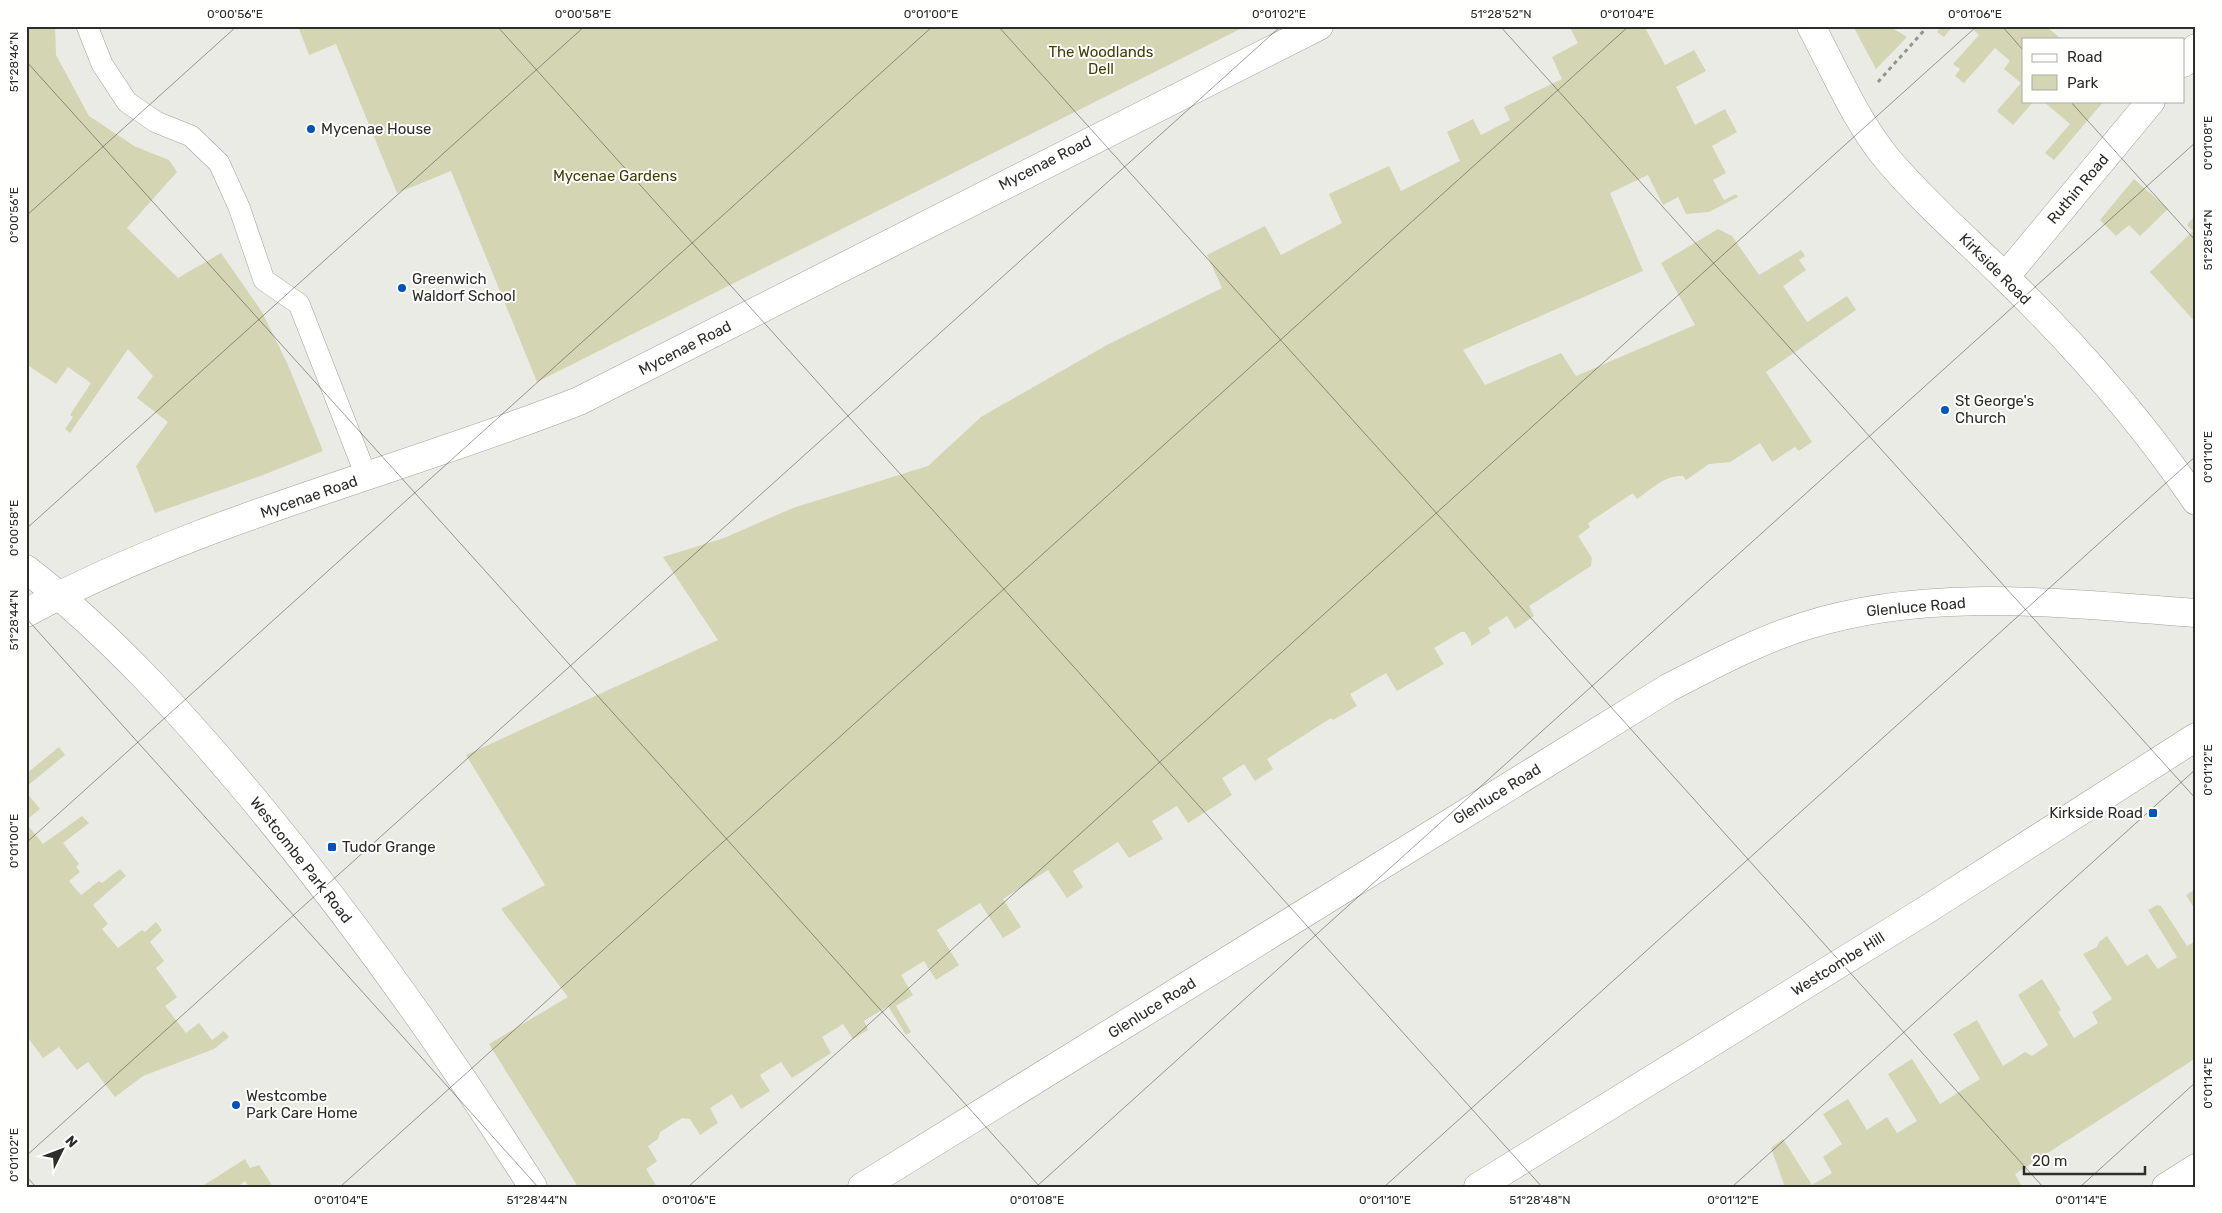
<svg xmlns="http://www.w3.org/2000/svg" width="2222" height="1213" viewBox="0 0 2222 1213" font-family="Rubik,sans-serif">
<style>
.green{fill:#d4d5b3}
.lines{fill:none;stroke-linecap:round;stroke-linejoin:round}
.service-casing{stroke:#a1a19c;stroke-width:22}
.minor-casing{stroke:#a1a19c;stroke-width:29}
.tertiary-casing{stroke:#a1a19c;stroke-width:29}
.path{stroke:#949490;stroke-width:3;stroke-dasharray:4 4;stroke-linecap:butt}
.service{stroke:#fff;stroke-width:21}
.minor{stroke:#fff;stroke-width:28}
.tertiary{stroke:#fff;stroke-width:28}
.ticks{fill:none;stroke:#2d2d2b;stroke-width:1;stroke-opacity:0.45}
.poi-dot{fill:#0154be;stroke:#fffffe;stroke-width:2}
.labels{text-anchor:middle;stroke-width:4;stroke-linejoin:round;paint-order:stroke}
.park-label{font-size:15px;fill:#403f06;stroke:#fffffe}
.poi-label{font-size:15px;fill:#2d2d2b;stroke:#fffffe;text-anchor:start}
.street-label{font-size:15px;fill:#2d2d2b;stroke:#fffffe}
.neatline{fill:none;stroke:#2d2d2b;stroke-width:2}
.ticks-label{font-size:12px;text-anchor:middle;fill:#2d2d2b}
</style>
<rect width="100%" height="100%" fill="#eaebe5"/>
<!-- green -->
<g class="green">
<polygon points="26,26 55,26 56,55 89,116 134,146 169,160 177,172 127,228 178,278 221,253 262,312 288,365 323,451 263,475 155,513 136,466 168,422 137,398 153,376 128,349 70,433 65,429 73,417 70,415 91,383 68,367 56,384 26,364"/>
<polygon points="298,26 1246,26 537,382 451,171 397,193 336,44 309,55"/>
<path d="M1569,26H1644L1665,65L1694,50L1706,71L1676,87L1695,125L1725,109L1737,132L1712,146L1726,173L1713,180L1724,200L1736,194L1738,197L1709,212L1686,214L1678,197L1663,205L1648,175L1610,193L1643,271L1463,350L1485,385L1561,353L1576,376L1695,325L1661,263L1718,229L1732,236L1759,275L1801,250L1805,256L1799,260L1806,270L1783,286L1807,322L1847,296L1856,310L1766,372L1812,442L1799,451L1795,447L1772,462L1760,443L1730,462L1709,464L1686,480L1683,476C1664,475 1652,489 1637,499L1633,493L1588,523L1590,527L1578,536L1592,558L1591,566L1529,606L1534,616L1515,629L1507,616L1488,628L1491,633L1471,646V642L1465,632H1461L1434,648L1444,664L1397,691L1386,673L1350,694L1357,706L1333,720L1331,718L1267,759L1273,769L1255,781L1244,764L1222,778L1232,795L1188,823L1177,806L1152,821L1163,839L1129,858L1118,842L1073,871L1083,887L1067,898L1048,870L1003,899L1021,927L1003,938L980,903L937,930L959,965L936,980L924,961L901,975L913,995L896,1006L911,1032L906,1035L888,1006L864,1021L868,1030L853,1039L843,1024L822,1037L831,1053L792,1078L781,1062L760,1075L770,1091L741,1109L732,1094L710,1108L718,1123L700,1135L690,1119L682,1118L660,1132L658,1139L648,1146L657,1161L646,1169L657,1187H578L489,1044L568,997L501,909L545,885L466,755L718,640L663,557L724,538L793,508L928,466L981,417L1107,345L1222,288L1207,255L1265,226L1281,255L1342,223L1329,194L1389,166L1401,191L1460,161L1447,132L1473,119L1481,135L1510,120L1504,107L1562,79L1552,57L1578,43Z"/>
<polygon points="1853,26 1889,26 1907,37 1876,69"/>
<polygon points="1941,26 1953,26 1944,37 1937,32"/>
<polygon points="1969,26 2046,26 2061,39 2023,39 2023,101 2034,101 2013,125 1997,111 2021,83 2004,69 2010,61 1995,48 1964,83 1955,76 1960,69 1953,64 1979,35"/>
<polygon points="2043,101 2104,101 2054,160 2045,153 2070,124"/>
<polygon points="2134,179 2168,209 2140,236 2129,225 2116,236 2100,220"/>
<polygon points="2196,214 2196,323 2150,272 2193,231 2187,225"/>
<polygon points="59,747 65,755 26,787 26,774"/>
<polygon points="26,792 40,809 26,820"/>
<polygon points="82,816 89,823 63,843 79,864 76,867 80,872 69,881 81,895 99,881 102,883 120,869 126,876 93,905 108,924 102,929 118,948 142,930 145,932 156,922 162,930 150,942 164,961 156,968 177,997 165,1006 186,1033 199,1023 212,1040 224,1031 229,1037 214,1049 143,1076 115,1097 88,1062 77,1070 59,1047 43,1058 26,1035 26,823 43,844"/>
<polygon points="2196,889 2196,911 2186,895"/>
<polygon points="2157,905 2161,906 2187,946 2196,941 2196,1058 2015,1174 2022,1187 1785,1187 1771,1148 1783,1139 1812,1185 1832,1173 1823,1157 1842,1144 1823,1114 1848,1099 1867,1130 1887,1117 1897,1133 1917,1121 1888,1074 1912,1059 1940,1104 1980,1079 1953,1034 1977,1020 2003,1066 2025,1052 2032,1056 2048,1045 2018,995 2042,979 2061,1010 2058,1012 2074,1038 2098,1023 2092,1012 2112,999 2083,954 2097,947 2099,942 2107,936 2127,966 2147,954 2158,969 2177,957 2148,910"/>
<polygon points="245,1159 250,1168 259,1165 273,1187 249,1187 245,1181 237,1187 201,1187"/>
</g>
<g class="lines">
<defs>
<polyline id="service" points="87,26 102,64 127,102 156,122 191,136 219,163 239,207 264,280 299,304 367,478"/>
<g id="minor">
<path d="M1811,26C1835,71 1856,122 1889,161C1924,202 1965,238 2004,276C2074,344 2141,420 2196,501"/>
<polyline points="2183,63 2196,48"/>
<polyline points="2005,277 2151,101"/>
<path d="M26,569C110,634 182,714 250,795C353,919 446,1050 533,1187"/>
<path d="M26,613C199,519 396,473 579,401L1319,26"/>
<path d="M862,1187L1668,688C1713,665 1757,641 1805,626C1930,586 2068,604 2196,613"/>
<polyline points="2166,1187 2196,1168"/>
</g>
<polyline id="tertiary" points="1478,1187 1926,910 2196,737"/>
</defs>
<!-- service casing -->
<use href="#service" class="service-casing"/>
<!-- minor casing -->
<use href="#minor" class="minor-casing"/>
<!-- tertiary casing -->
<use href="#tertiary" class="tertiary-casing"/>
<!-- path -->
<polyline class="path" points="1878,82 1928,26"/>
<!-- service -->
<use href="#service" class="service"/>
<!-- minor -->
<use href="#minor" class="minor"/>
<!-- tertiary -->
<use href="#tertiary" class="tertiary"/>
</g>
<!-- ticks -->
<path class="ticks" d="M497,26L1542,1187M998,26L2043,1187M1500,26L2196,799M2002,26L2023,50M26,61L1040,1187M2070,101L2196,241M26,216L237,26M26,529L585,26M26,618L538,1187M26,843L933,26M26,1156L1281,26M26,1176L36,1187M340,1187L1629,26M688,1187L1977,26M1036,1187L2196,142M1384,1187L2196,456M1732,1187L2196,769M2080,1187L2196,1082"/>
<!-- markers -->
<g class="poi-dot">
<circle cx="311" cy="129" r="5"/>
<circle cx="402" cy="288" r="5"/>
<circle cx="1945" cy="410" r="5"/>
<rect x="2148" y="808" width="10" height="10" rx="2.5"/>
<rect x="327" y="842" width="10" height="10" rx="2.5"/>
<circle cx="236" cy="1105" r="5"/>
</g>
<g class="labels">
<!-- park labels -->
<g class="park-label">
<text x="1101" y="57">The Woodlands<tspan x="1101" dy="17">Dell</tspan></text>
<text x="615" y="181">Mycenae Gardens</text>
</g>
<!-- poi labels -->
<g class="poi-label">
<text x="321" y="134">Mycenae House</text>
<text x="412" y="284">Greenwich<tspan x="412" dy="17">Waldorf School</tspan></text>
<text x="1955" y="406">St George's<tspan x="1955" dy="17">Church</tspan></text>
<text x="2143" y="818" text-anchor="end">Kirkside Road</text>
<text x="342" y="852">Tudor Grange</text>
<text x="246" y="1101">Westcombe<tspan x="246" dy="17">Park Care Home</tspan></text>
</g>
<!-- street labels -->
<g class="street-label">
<text transform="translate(1045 163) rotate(-27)" y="5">Mycenae Road</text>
<text transform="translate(2078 189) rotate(-50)" y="5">Ruthin Road</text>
<text transform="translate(1995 269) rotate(45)" y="5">Kirkside Road</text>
<text transform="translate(685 348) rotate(-27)" y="5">Mycenae Road</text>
<text transform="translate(309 497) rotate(-19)" y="5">Mycenae Road</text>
<text transform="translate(1916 607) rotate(-5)" y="5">Glenluce Road</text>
<text transform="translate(1497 794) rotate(-32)" y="5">Glenluce Road</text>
<text transform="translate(301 860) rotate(52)" y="5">Westcombe Park Road</text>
<text transform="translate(1838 964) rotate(-32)" y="5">Westcombe Hill</text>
<text transform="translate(1152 1008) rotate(-32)" y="5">Glenluce Road</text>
</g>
</g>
<!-- border -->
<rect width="2222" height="1213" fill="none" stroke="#fffffe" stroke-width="55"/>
<!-- legend -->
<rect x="2022" y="38" width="162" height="65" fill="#fffffe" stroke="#ababaa"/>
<rect x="2032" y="54" width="25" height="8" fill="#ffffff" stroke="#ababaa"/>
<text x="2067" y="62" font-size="15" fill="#2d2d2b">Road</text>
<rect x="2032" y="75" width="25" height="15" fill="#d4d5b3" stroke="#ababaa"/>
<text x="2067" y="88" font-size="15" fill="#2d2d2b">Park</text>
<!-- north arrow -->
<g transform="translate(62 1150) rotate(48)" stroke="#fffffe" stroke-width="4" paint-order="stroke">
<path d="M0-4L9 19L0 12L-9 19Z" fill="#2d2d2b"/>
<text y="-8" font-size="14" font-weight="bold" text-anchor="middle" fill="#2d2d2b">N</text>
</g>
<!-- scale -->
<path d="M2024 1166v8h121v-8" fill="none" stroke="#2d2d2b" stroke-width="2.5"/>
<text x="2032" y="1166" font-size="15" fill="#2d2d2b" stroke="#fffffe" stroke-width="4" paint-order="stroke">20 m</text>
<rect x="28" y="28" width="2166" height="1158" class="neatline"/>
<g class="ticks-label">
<text x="235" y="18">0°00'56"E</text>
<text x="583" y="18">0°00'58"E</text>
<text x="931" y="18">0°01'00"E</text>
<text x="1279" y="18">0°01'02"E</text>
<text x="1501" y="18">51°28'52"N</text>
<text x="1627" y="18">0°01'04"E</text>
<text x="1975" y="18">0°01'06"E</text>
<text transform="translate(14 62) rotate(-90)" y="4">51°28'46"N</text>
<text transform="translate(2208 143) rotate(-90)" y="4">0°01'08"E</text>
<text transform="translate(14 215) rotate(-90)" y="4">0°00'56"E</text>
<text transform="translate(2208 240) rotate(-90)" y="4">51°28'54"N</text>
<text transform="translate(2208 457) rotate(-90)" y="4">0°01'10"E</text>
<text transform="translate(14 528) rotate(-90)" y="4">0°00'58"E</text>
<text transform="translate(14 620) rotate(-90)" y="4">51°28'44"N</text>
<text transform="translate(2208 770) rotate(-90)" y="4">0°01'12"E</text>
<text transform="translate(14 841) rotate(-90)" y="4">0°01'00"E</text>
<text transform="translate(2208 1083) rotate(-90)" y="4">0°01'14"E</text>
<text transform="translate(14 1155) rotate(-90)" y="4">0°01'02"E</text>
<text x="341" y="1204">0°01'04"E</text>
<text x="537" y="1204">51°28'44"N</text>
<text x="689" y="1204">0°01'06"E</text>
<text x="1037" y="1204">0°01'08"E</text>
<text x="1385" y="1204">0°01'10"E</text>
<text x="1540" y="1204">51°28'48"N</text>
<text x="1733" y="1204">0°01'12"E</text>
<text x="2081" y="1204">0°01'14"E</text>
</g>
</svg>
